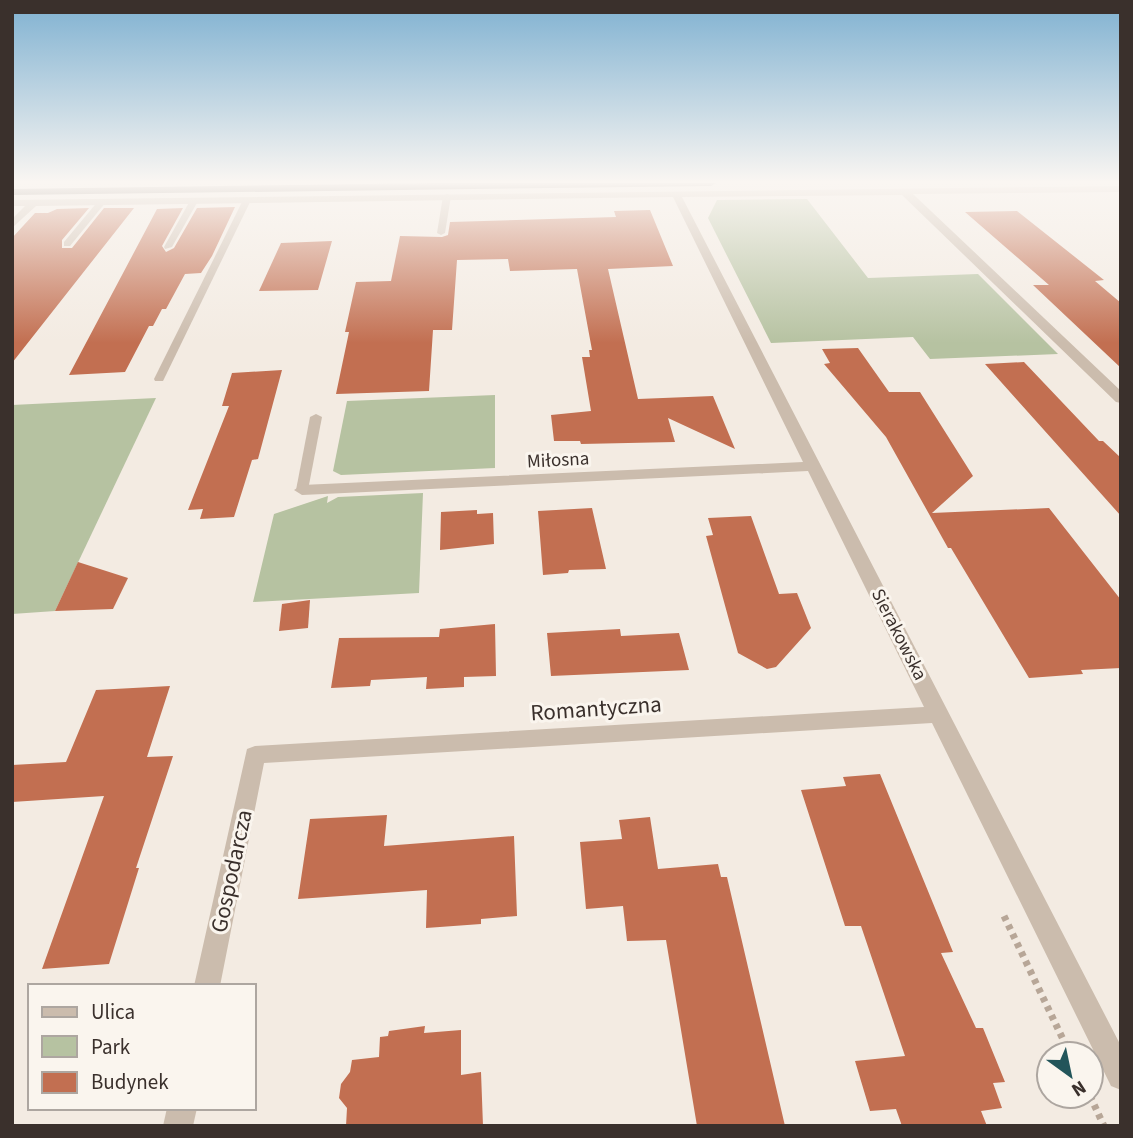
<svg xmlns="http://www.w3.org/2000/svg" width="1133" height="1138" viewBox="0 0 1133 1138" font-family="'Source Sans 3',sans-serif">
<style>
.green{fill:#b6c2a1}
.building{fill:#c26f51}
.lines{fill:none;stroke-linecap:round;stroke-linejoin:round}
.path{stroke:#b7a697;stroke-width:7;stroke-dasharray:5 5;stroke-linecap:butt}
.lane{fill:#cbbcad;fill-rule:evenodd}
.street{fill:#cbbcad;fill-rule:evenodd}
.highway{fill:#5a4b43;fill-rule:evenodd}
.labels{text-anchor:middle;stroke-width:6;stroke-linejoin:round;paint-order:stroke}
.street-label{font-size:19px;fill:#3a302c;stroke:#faf5ee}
.near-street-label{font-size:23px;fill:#3a302c;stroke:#faf5ee}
</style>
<rect width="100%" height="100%" fill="#f3ebe2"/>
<!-- green -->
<g class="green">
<polygon points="807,199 868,278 978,274 1058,354 930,359 913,337 771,343 708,218 717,200"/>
<polygon points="495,395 495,468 341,475 333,471 347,401"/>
<polygon points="156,398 55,611 12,614 12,405"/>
<polygon points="423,493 419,593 253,602 274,514 328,496 327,503 338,497"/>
</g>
<!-- building -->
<g class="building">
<polygon points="235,207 212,256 201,273 185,274 166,309 162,309 153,326 149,326 125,372 69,375 157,209 183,208 162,246 166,252 174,248 197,208"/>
<polygon points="89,208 62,240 62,248 72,248 104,208 134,208 12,363 12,238 35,213 48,213 57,209"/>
<polygon points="650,210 673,266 608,269 638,399 713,396 735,449 668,418 675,442 581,444 580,441 554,441 551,415 591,411 582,357 590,357 589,350 592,350 577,269 510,271 508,259 457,260 452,330 433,330 429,391 336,394 349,332 345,332 356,282 391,281 400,236 442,237 448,235 450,222 616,217 614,211"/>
<polygon points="1017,211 1104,280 1095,281 1121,303 1121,368 1033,285 1049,285 965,212"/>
<polygon points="332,241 318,290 259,291 281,243"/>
<polygon points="858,348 889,392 920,392 973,476 932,513 1049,508 1121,600 1121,668 1081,670 1083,674 1029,678 951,548 948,548 886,437 824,364 830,363 822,349"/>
<polygon points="1024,362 1099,441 1103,441 1121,458 1121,516 985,364"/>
<polygon points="282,370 258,459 252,460 234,517 200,519 203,509 188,510 229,406 222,406 232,373"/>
<polygon points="592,508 606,569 569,570 568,573 543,575 538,511"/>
<polygon points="477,510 477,514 493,513 494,544 440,550 441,512"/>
<polygon points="751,516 779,594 797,593 811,628 776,667 767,669 738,653 706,536 713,535 708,518"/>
<polygon points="78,562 128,578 113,609 55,611"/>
<polygon points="310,600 308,628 279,631 282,604"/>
<polygon points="495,624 496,676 464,677 464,687 426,689 427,677 371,680 370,686 331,688 339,638 439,637 440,629"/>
<polygon points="620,629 621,636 679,633 689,670 551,676 547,633"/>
<polygon points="170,686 147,757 173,756 136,868 139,868 109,964 42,969 104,796 12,802 12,765 66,762 96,690"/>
<polygon points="880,774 953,952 941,953 976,1028 983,1028 1005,1082 993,1083 1002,1108 981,1111 987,1126 902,1126 896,1109 870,1111 855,1061 905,1056 861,926 845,926 801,790 846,786 843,777"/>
<polygon points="387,815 384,846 514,836 517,916 481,919 481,924 426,928 427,890 298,899 310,819"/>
<polygon points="650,817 658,869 718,864 721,877 727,877 785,1126 697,1126 666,940 627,941 623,906 586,909 580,842 622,839 619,820"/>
<polygon points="425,1026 424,1033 461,1030 461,1075 481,1072 483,1126 346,1126 347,1108 339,1098 341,1084 350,1072 352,1060 379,1057 380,1037 388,1036 389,1031"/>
</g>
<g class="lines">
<!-- path -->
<g class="path">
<polyline points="1004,916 1070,1054"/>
<polyline points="1090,1096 1104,1126"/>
</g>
<!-- lane -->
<g class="lane">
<polygon points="447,194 451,196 445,233 441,235 437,233 443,196"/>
<polygon points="247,198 251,200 164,379 163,381 155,381 154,379 243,200"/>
<polygon points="191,199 198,201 172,247 165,249 164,247"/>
<polygon points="99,200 106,202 70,246 64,246 64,242"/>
<polygon points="316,414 322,417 308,490 302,494 296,490 310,417"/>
</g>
<!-- street -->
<g class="street">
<polygon points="1121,186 1121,192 913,194 1121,391 1121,403 1116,402 902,195 682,197 1121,1046 1121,1090 1111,1086 932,723 264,763 220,986 194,986 247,749 255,746 924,707 808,471 302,495 294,490 302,485 803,462 673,197 36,206 12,228 12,219 25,206 12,206 12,200"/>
<polygon points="167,1108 197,1108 193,1126 163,1126"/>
</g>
<!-- highway -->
<polygon class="highway" points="437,183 716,183 711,186 12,195 12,189"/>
</g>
<!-- sky -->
<linearGradient id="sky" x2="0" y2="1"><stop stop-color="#7fb1d1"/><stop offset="0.53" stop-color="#faf6f2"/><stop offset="1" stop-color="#faf6f2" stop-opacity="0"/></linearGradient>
<rect width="1133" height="343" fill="url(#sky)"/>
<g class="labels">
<!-- street labels -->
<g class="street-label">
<text transform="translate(558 459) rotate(-3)" y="7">Miłosna</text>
<text transform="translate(900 634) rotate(63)" y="7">Sierakowska</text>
</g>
<!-- near-street labels -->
<g class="near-street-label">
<text transform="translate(596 708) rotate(-4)" y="8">Romantyczna</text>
<text transform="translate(231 871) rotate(-78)" y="8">Gospodarcza</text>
</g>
</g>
<!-- border -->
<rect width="1133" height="1138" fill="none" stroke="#3a302c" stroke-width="28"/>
<!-- legend -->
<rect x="28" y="984" width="228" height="126" fill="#faf5ee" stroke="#ada6a0" stroke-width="2"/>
<rect x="42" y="1007" width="35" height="10" fill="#cbbcad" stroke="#ada6a0" stroke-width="2"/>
<text x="91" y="1019" font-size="21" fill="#3a302c">Ulica</text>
<rect x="42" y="1036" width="35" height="21" fill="#b6c2a1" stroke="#ada6a0" stroke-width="2"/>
<text x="91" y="1054" font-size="21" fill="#3a302c">Park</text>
<rect x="42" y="1072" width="35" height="21" fill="#c26f51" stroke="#ada6a0" stroke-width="2"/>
<text x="91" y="1089" font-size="21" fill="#3a302c">Budynek</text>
<!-- north arrow -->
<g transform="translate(1070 1075) rotate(147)"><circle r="33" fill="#faf5ee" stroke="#ada6a0" stroke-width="2"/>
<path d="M0-5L12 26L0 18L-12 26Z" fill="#22555a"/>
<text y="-10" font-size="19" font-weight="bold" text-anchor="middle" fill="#3a302c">N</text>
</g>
</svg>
